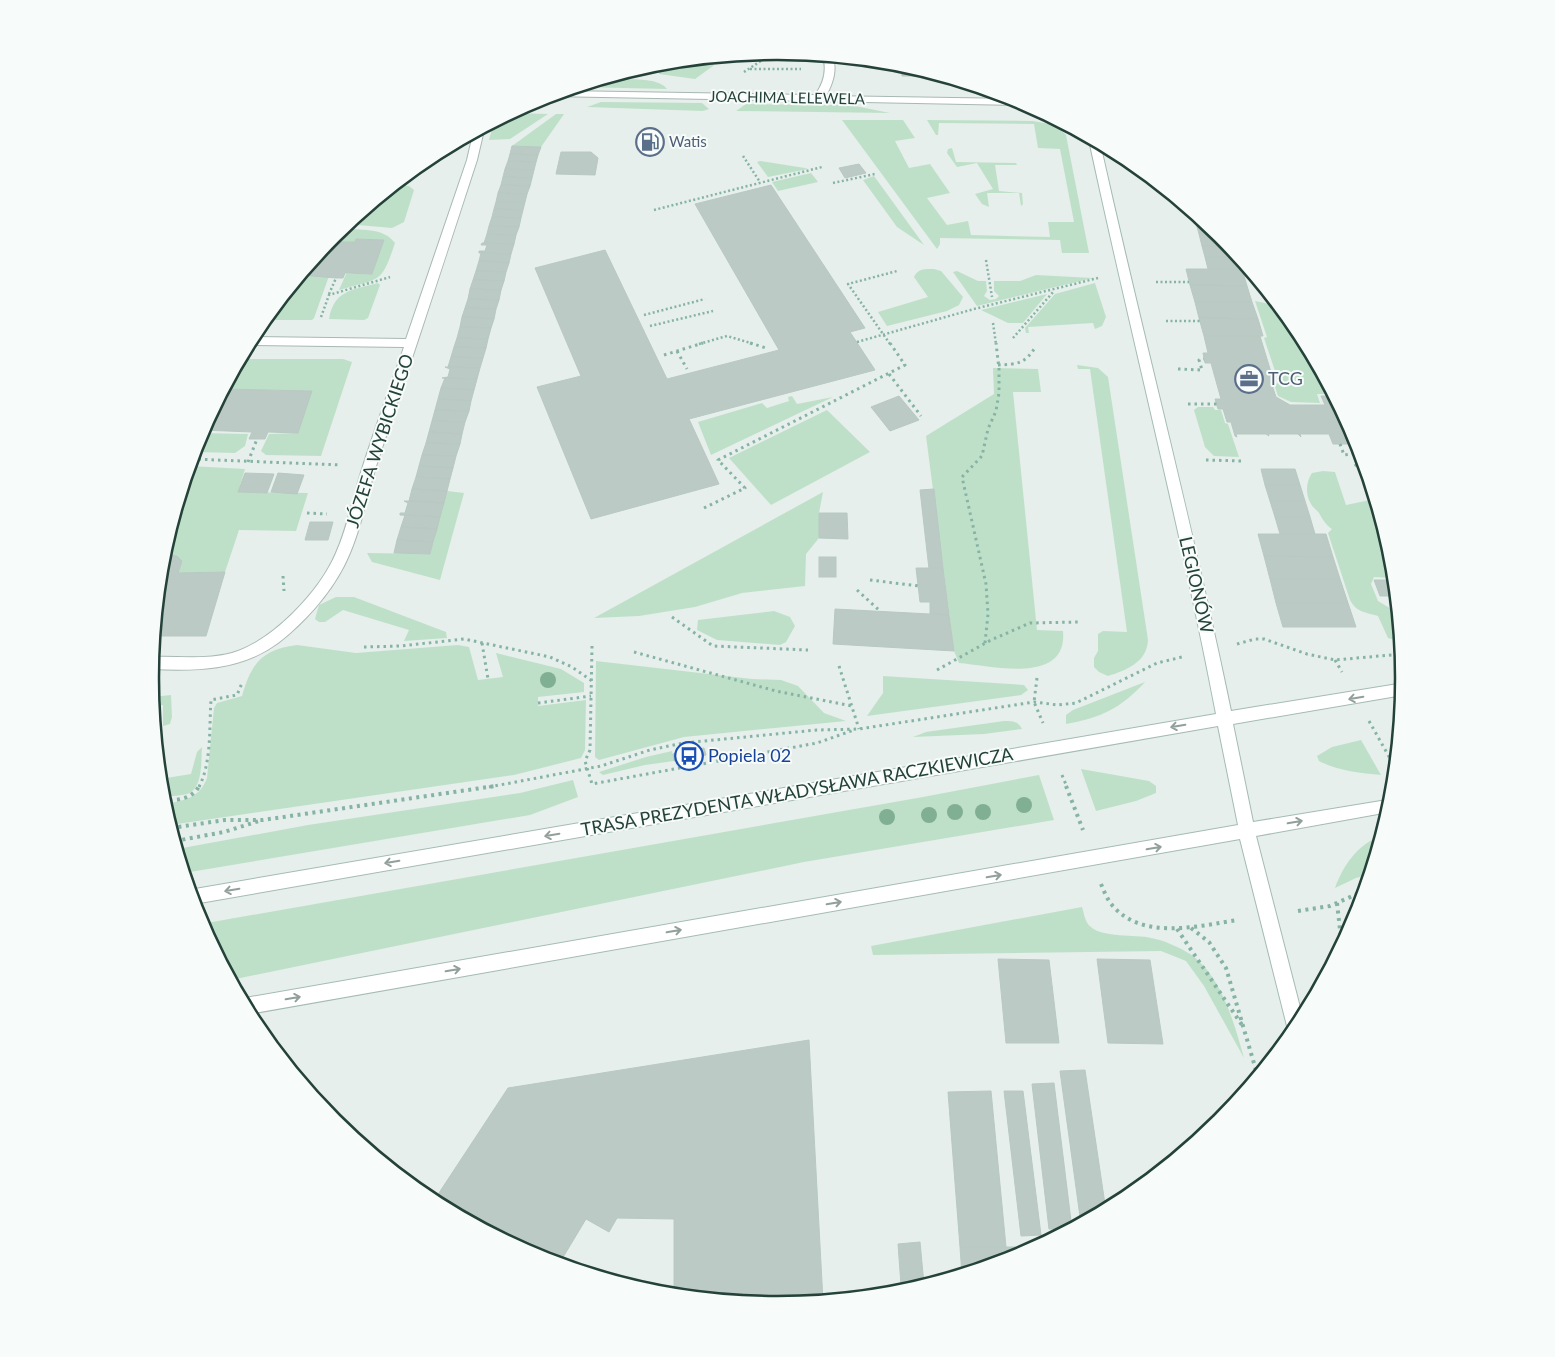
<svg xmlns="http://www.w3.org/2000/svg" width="1555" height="1357" viewBox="0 0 1555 1357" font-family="Lato,sans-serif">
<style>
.green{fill:#bfe0c8}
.building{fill:#bbcac4;stroke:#b8c9c2}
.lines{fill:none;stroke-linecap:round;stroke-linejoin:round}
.street-casing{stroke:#a8b8b2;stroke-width:2}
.secondary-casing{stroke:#a4bbb3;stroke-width:2}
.path-far2{stroke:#86b3a5;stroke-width:2.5;stroke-dasharray:2 2.5;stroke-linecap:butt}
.path-far1{stroke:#86b3a5;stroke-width:3;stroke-dasharray:2.5 4;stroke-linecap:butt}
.path{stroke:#86b3a5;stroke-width:4;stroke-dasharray:3 4.5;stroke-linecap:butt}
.street{fill:#fff;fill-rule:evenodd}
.secondary{fill:#fff;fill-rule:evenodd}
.tree{fill:#80af93}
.oneway{stroke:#92a09c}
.labels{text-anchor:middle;stroke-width:4;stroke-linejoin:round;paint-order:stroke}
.far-street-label{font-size:15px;fill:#24423a;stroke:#f7fbf9}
.far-service-label{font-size:15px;fill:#4e5e75;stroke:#f7fbf9;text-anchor:start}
.service-label{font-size:18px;fill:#4e5e75;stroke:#f7fbf9;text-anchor:start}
.street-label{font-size:18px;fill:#24423a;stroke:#f7fbf9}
.transit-label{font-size:18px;fill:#164399;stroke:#f7fbf9;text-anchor:start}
.rim{fill:none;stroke:#24423a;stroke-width:2.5}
</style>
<rect width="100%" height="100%" fill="#e6efeb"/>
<!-- green -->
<g class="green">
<polygon points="711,58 712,62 715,62 713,66 695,79 659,74 659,68 681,68 689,60"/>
<path d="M601,80C617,80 658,75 667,89L580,87Z"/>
<polygon points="601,102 702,103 709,109 703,111 587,107"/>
<polygon points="746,104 850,105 890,113 736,111"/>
<polygon points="511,113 548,114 510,139 489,140 494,122"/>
<polygon points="556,114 564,114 541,147 512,146"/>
<polygon points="842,120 903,120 915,138 895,141 909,168 930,164 950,193 927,198 947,225 968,221 971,235 1050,237 1048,222 1074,222 1060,149 1038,148 1034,124 939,123 938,135 936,135 927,120 1033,121 1055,125 1066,135 1089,253 1062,253 1060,240 940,238 940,244 937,249"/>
<polygon points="952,148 956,162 1016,163 1017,165 995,165 999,191 1022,193 1023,204 1021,206 1019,193 987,193 989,207 982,204 975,194 993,189 977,163 957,167 947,153 948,149"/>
<polygon points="760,161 805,168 808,169 768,177 757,162"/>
<polygon points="811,173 818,182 778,191 772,182"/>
<polygon points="874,176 924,245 897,227 863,180"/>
<polygon points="395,185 409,186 414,190 404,222 392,228 347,224"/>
<path d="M341,229C360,230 383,227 395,243C381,285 380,278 339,290L346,274H372L384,240L356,239L355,242H328Z"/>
<path d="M934,269L941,271L963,297L959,305L947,311L887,326L878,312L928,297L914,277C918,268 926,269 934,269Z"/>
<polygon points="957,271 978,281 986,281 987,291 984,296 990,300 996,299 999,296 994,291 994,281 1020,281 1036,275 1093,278 977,306 953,272"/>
<polygon points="301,275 329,276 314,318 312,320 264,320 285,295 292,294"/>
<path d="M378,283L380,285L368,318L364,320L329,319C334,289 354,290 378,283Z"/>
<polygon points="1095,283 1106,317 1102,326 1095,329 1093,323 1028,327 1029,333 1026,333 1025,328 1055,294"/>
<polygon points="1047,294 1023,323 1008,323 981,310"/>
<polygon points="1255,301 1279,306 1289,318 1294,336 1302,344 1307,344 1333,394 1317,394 1320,403 1291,402 1278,396 1274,384 1279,383 1264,338 1267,337"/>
<polygon points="241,359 343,359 352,362 321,456 266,455 261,451 269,434 298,433 312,391 224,389"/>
<path d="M1077,365L1098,368L1108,377L1148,640C1147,662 1127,670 1108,676L1099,672L1094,667V658L1098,651V634L1103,631L1127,632L1090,369H1078Z"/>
<path d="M993,368L1038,369L1041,392H1013L1037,630L1063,631C1068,685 992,666 959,663L954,651L926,436L994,394Z"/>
<polygon points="792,396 797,404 833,397 711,455 698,422 762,403 767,408 789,401 788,397"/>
<polygon points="1198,407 1213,407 1215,410 1221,410 1225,423 1228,424 1239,457 1214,456 1205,447 1194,410"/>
<polygon points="827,410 870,452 771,505 729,458"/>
<polygon points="201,433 248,434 245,446 235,453 194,452"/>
<polygon points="190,466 245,469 238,492 308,493 296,531 239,530 225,572 178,573 182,561 177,556 163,555"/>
<path d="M1323,471L1335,472L1346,505L1375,499L1392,554L1391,561H1393L1395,578L1374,577L1371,584L1378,601L1393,610L1399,623L1401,642L1388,638L1378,616C1366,612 1357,613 1350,600L1328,533L1332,529C1325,524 1323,520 1319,513C1317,510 1313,508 1311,504C1305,494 1306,482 1312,473Z"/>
<polygon points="447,491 464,493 440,580 372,562 367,553 430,554"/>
<polygon points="823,492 819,513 819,538 806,554 805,586 742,593 695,607 639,616 594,618"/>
<polygon points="336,597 354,597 446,632 447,638 404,641 409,630 343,610 325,622 319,622 315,619 319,605"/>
<polygon points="774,611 790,617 795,626 786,642 780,645 717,640 697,630 698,620"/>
<path d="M297,645L356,653L458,645L469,647L478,680L503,677L496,653L561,669L584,683V692L538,697V706L586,700L585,750L581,758L514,775L170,825L163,804C183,801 199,799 207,778L214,708L217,703L242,696C251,664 262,649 297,645Z"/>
<polygon points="596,661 752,679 781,680 798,686 824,713 846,721 684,737 599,760 595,757"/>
<polygon points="883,676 1024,685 1028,690 1021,695 867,716 883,693"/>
<path d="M1145,682C1121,708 1101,718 1066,724V715L1073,710Z"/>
<polygon points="171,695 172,717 170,724 163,726 163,705 153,706 152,697"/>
<path d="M1004,721C1013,721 1018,721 1022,729L984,734L913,737L926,732Z"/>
<path d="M1361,740L1381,775C1361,773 1337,771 1319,761L1317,756L1332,747Z"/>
<path d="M202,747C201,760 203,785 190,793C183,796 170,796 162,797L160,779L191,774L197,752Z"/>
<polygon points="672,751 674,761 645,765 603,775 599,772 646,757"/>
<polygon points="1081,769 1149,781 1156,786 1156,793 1136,801 1096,811"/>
<polygon points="1039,775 1054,820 804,862 231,980 201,924 923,797"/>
<polygon points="573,780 578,797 530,815 184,873 177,849 308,825 520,793"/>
<path d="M1382,836L1370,874L1356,878L1335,888C1343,866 1358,843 1382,836Z"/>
<path d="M1082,907C1084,913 1085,923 1091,927C1103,938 1135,934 1151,938C1163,940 1179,947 1190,954C1222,976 1234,1023 1244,1058L1204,986L1186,961L1161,951L873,955L871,946Z"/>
</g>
<!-- building -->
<g class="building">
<polygon points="688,60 679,67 645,67 655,63"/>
<polygon points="867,60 900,63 901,64 867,64"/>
<polygon points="901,64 926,71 927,76 902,76"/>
<polygon points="512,146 541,147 538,155 510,154"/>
<polygon points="561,152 591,152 598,158 595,175 556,174"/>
<polygon points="510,154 538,155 536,162 508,161"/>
<polygon points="508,161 536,162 534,170 505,169"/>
<polygon points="859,164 866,173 845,178 839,168"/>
<polygon points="505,169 534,170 532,178 503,177"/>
<polygon points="503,177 532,178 530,186 501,185"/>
<polygon points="501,185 530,186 527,194 498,193"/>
<polygon points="771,185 865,328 850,332 875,370 689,419 719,484 591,519 537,387 581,376 535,268 605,250 667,379 779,350 695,204"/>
<polygon points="498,193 527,194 525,202 496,202"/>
<polygon points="496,202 525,202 523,210 494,209"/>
<polygon points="494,209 523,210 521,218 492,217"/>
<polygon points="492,217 521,218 519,227 489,226"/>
<polygon points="1196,223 1206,223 1220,234 1199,234"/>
<polygon points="489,226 519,227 516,235 487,234"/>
<polygon points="487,234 516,235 514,244 484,243"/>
<polygon points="1199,234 1220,234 1230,246 1202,246"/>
<polygon points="356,239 384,240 372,274 345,273 343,278 336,278 301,275 328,242 355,242"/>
<polygon points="482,243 484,243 514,244 511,254 479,253 479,251 485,251 487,245 481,245"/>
<polygon points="1202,246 1230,246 1238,257 1205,257"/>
<polygon points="481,253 511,254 509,263 479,261"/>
<polygon points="1205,257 1238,257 1242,269 1208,269"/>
<polygon points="479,261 509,263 506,272 476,271"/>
<polygon points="1186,269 1242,269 1247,286 1190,285"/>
<polygon points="476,271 506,272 504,281 473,280"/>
<polygon points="473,280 504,281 501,290 470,289"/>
<polygon points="1190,285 1247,286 1252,302 1195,302"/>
<polygon points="470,289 501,290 499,300 468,299"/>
<polygon points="468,299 499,300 496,309 465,308"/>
<polygon points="1195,302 1252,302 1258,319 1199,318"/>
<polygon points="465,308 496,309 494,319 462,317"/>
<polygon points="462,317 494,319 491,328 460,327"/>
<polygon points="1199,318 1258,319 1263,336 1204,336"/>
<polygon points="460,327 491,328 488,339 457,338"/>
<polygon points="1204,336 1260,336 1274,382 1271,382 1276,397 1290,405 1325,405 1321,396 1334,396 1355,434 1347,434 1349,444 1333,444 1329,434 1300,434 1301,437 1298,434 1268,434 1269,436 1266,434 1236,434 1237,437 1235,436 1231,422 1227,422 1223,409 1218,409 1215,399 1221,399 1211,363 1205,363 1203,353 1208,353"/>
<polygon points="457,338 488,339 486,348 454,347"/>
<polygon points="454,347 486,348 483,358 451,357"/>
<polygon points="451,357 483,358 480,368 448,367"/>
<polygon points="445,367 448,367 480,368 477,379 442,378 448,377 450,369"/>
<polygon points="445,378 477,379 474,390 441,388"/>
<polygon points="441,388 474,390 471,401 438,399"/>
<polygon points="224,389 312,391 298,433 268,432 265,439 249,439 252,432 202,430"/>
<polygon points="899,396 919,420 890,431 871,407"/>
<polygon points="438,399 471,401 469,411 435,410"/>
<polygon points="435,410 469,411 465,422 432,421"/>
<polygon points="432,421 465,422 462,434 429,432"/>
<polygon points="429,432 462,434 460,444 426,443"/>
<polygon points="426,443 460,444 456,456 422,455"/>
<polygon points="422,455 456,456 453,468 419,466"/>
<polygon points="419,466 453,468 450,479 416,477"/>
<polygon points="1261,469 1295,469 1300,485 1265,485"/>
<polygon points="245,473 274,474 267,493 238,492"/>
<polygon points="278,473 304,475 297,494 271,492"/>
<polygon points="416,477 450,479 447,491 412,489"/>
<polygon points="1265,485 1300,485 1305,501 1270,501"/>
<polygon points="412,489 447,491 444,503 409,501"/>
<polygon points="934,489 943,568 929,569 920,490"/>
<polygon points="404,501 409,501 444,503 440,517 400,515 400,513 405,513 408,503"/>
<polygon points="1270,501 1305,501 1310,517 1275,517"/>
<polygon points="819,513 847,513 848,539 819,538"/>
<polygon points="405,515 440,517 437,529 401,527"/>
<polygon points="1275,517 1310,517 1315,534 1280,534"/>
<polygon points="310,522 333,522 328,540 305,540"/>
<polygon points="401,527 437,529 433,542 397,540"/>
<polygon points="1258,534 1326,534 1333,557 1264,556"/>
<polygon points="397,540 433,542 430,554 394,553"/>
<polygon points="163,555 177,556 182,561 178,573 225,572 206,636 154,636"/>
<polygon points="1264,556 1333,557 1340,579 1270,579"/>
<rect x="819" y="557" width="17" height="20"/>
<polygon points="916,568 943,568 949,615 930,614 930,602 920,602"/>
<polygon points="1270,579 1340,579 1348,603 1276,603"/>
<polygon points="1374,580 1395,580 1397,596 1380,596"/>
<polygon points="1276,603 1348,603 1356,627 1283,627"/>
<polygon points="835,609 949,615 954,651 833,644"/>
<polygon points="704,748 706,755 674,761 673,754"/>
<polygon points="998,959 1049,960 1059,1043 1006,1043"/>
<polygon points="1097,959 1150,960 1163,1044 1108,1043"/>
<polygon points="809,1040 823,1301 777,1306 674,1296 674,1219 617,1218 609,1232 586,1219 559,1264 537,1258 433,1202 508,1088"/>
<polygon points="1085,1070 1106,1211 1081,1224 1060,1071"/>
<polygon points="1054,1083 1072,1229 1049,1229 1032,1084"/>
<polygon points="991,1091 1006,1247 960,1247 948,1092"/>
<polygon points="1004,1091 1023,1091 1041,1235 1021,1236"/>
<polygon points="920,1242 924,1284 901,1285 898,1244"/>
<polygon points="960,1247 1028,1247 1029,1252 1017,1258 962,1275"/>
</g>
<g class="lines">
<defs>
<g id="street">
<path d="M823,56L833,57C837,71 833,83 826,96L1017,99L1026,104L1022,105L548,96L563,91L815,95C824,83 827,70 823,56Z"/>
<path d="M483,128L484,130L477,160C445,259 413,356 380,454C367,491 362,531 344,566C329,595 304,623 278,643C240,671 196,671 151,669L152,657C179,656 205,660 232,653C273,641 320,591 336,553C348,526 353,497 362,469C375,428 390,388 404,347L248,345L252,337L406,339L467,160L473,134Z"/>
</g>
<path id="secondary" d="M1090,138L1100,143C1142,333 1192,521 1231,711L1404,683L1403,695L1233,724L1253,822L1393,799L1389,812L1256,836L1303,1019L1291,1036L1288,1030L1240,839L249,1014L241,999L245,998L1238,825L1218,726L194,904L189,890L1216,714C1179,521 1130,331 1089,140Z"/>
</defs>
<!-- street casing -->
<use href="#street" class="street-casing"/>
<!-- secondary casing -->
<use href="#secondary" class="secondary-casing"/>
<!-- path-far2 -->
<g class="path-far2">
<polyline points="747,54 750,58 769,54"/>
<polyline points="750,69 801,69"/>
<polyline points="744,72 776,51"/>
<polyline points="743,156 760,182"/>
<polyline points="833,183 875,174"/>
<polyline points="654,210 822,167"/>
<polyline points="986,260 992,297"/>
<polyline points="1156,282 1189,282"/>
<polyline points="329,294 336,278"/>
<polyline points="644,315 705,299"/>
<polyline points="321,317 329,295 390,277"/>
<polyline points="1166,321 1200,321"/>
<polyline points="993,323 996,344"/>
<polyline points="650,326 713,311"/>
<polyline points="1013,338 1054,291"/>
<polyline points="857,342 974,309 1098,278"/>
<polyline points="699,344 727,336 754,344"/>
<polyline points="890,344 848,284 897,271"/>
</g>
<!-- path-far1 -->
<g class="path-far1">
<polyline points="750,343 766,348"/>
<polyline points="677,351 687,369"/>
<polyline points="664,355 703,343"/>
<path d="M998,365C1018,364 1025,364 1036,346"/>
<polyline points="1178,369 1202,370 1199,360 1204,359"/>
<polyline points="889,374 921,416"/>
<polyline points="1188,404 1217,404"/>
<polyline points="1340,444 1344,455 1361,453"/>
<polyline points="192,459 341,465"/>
<polyline points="1206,460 1242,461"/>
<polyline points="248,462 257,439"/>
<polyline points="1355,464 1371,484"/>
<polyline points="704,508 745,488 718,460 905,365 890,343"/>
<polyline points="307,513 327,514"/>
<polyline points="283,576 284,591"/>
<polyline points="870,580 919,586"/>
<polyline points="857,590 880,611"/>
<polyline points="672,617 713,646 808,650"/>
<polyline points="482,643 488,679"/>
<polyline points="985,643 988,614 986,584 962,477 982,456 988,429 996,411 999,393 999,369 996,343"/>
<polyline points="1237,644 1255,639 1264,639 1307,654 1335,660 1402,654"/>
<polyline points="592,646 590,750 585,761 592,784 817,743 854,730"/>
<polyline points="364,647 401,646 464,639 550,657 572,667 592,681"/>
<polyline points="634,652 776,691 852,706"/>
<polyline points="1335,660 1342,672"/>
<polyline points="839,666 859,729"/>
<polyline points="937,670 991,640 1030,623 1081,622"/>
<polyline points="1037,678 1034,702 1043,723"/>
<polyline points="538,703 591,696"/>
<polyline points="1369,721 1396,769"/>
<polyline points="1062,775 1067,787"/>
<path d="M199,787C212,761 209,728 211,700L237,695L242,683"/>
<polyline points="489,787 601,766 650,750 683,743 817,730 859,729 1034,702 1058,705 1076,703 1157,663 1182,657"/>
</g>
<!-- path -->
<g class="path">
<polyline points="1066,786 1083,830"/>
<path d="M162,801C176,800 192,800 199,786"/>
<polyline points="171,828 225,820 263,820 495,786"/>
<polyline points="175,841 224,832 259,821"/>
<path d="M1101,884C1104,891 1107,899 1112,905C1142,941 1198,926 1238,920"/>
<polyline points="1337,903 1342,947"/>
<polyline points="1298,911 1330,906 1366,890"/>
<polyline points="1356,920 1358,916"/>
<polyline points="1191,928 1209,942 1226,968 1258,1077"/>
<polyline points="1177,929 1242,1025"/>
</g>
<!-- street -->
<use href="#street" class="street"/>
<!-- secondary -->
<use href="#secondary" class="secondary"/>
</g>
<!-- trees -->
<g class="tree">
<circle cx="548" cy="680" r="8"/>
<circle cx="1024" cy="805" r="8"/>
<circle cx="955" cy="812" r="8"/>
<circle cx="983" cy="812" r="8"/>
<circle cx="929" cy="815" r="8"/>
<circle cx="887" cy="817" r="8"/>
</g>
<!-- one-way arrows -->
<defs><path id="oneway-shaft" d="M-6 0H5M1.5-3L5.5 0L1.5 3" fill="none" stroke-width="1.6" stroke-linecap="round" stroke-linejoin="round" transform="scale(1.25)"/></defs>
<g class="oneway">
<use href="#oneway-shaft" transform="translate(1356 698) rotate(170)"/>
<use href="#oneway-shaft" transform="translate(1178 726) rotate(170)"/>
<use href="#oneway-shaft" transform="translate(1295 822) rotate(-10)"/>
<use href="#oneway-shaft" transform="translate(552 835) rotate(170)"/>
<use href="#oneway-shaft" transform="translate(1154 848) rotate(-10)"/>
<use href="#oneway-shaft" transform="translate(392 862) rotate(170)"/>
<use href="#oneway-shaft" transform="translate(994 876) rotate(-10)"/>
<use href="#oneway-shaft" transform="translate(232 890) rotate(170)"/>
<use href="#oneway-shaft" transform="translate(834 903) rotate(-10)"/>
<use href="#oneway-shaft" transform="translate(674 931) rotate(-10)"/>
<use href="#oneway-shaft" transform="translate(453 970) rotate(-10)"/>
<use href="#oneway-shaft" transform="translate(293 998) rotate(-10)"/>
</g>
<!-- icons -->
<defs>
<symbol id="fuel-ring" viewBox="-11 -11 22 22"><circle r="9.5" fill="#f7fbf9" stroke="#5c6f8a" stroke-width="1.5"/><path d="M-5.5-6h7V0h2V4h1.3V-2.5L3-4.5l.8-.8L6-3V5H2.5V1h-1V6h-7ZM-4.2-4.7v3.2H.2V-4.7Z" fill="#5c6f8a"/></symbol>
<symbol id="office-ring" viewBox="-11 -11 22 22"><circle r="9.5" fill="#f7fbf9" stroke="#5c6f8a" stroke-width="1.5"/><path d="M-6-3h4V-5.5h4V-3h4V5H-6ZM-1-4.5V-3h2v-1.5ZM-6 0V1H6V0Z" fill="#5c6f8a"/></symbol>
<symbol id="bus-ring" viewBox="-11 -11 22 22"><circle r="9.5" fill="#f7fbf9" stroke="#1a4fb4" stroke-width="1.5"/><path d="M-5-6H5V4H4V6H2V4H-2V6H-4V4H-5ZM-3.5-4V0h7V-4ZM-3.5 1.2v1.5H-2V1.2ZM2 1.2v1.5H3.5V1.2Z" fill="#1a4fb4"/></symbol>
</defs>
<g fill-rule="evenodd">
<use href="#fuel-ring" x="634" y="126" width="32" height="32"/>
<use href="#office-ring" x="1233" y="363" width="32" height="32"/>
<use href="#bus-ring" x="673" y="740" width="32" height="32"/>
</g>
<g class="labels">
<!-- far-street labels -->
<g class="far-street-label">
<text transform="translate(787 98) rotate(1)" y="5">JOACHIMA LELEWELA</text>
</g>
<!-- far-service labels -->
<g class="far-service-label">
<text x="669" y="147">Watis</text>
</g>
<!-- service labels -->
<g class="service-label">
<text x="1268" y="385">TCG</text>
</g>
<!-- street labels -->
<g class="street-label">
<text transform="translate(380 441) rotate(-72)" y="6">JÓZEFA WYBICKIEGO</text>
<text transform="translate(1196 585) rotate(77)" y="6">LEGIONÓW</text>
<text transform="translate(797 792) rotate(-10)" y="6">TRASA PREZYDENTA WŁADYSŁAWA RACZKIEWICZA</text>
</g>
<!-- transit labels -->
<g class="transit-label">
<text x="708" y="762">Popiela 02</text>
</g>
</g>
<!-- crop -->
<path d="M0 0H1555V1357H0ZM159 678a618 618 0 1 1 1236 0a618 618 0 1 1-1236 0Z" fill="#f7fbf9" fill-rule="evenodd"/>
<path class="rim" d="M159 678a618 618 0 1 1 1236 0a618 618 0 1 1-1236 0Z"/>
</svg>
